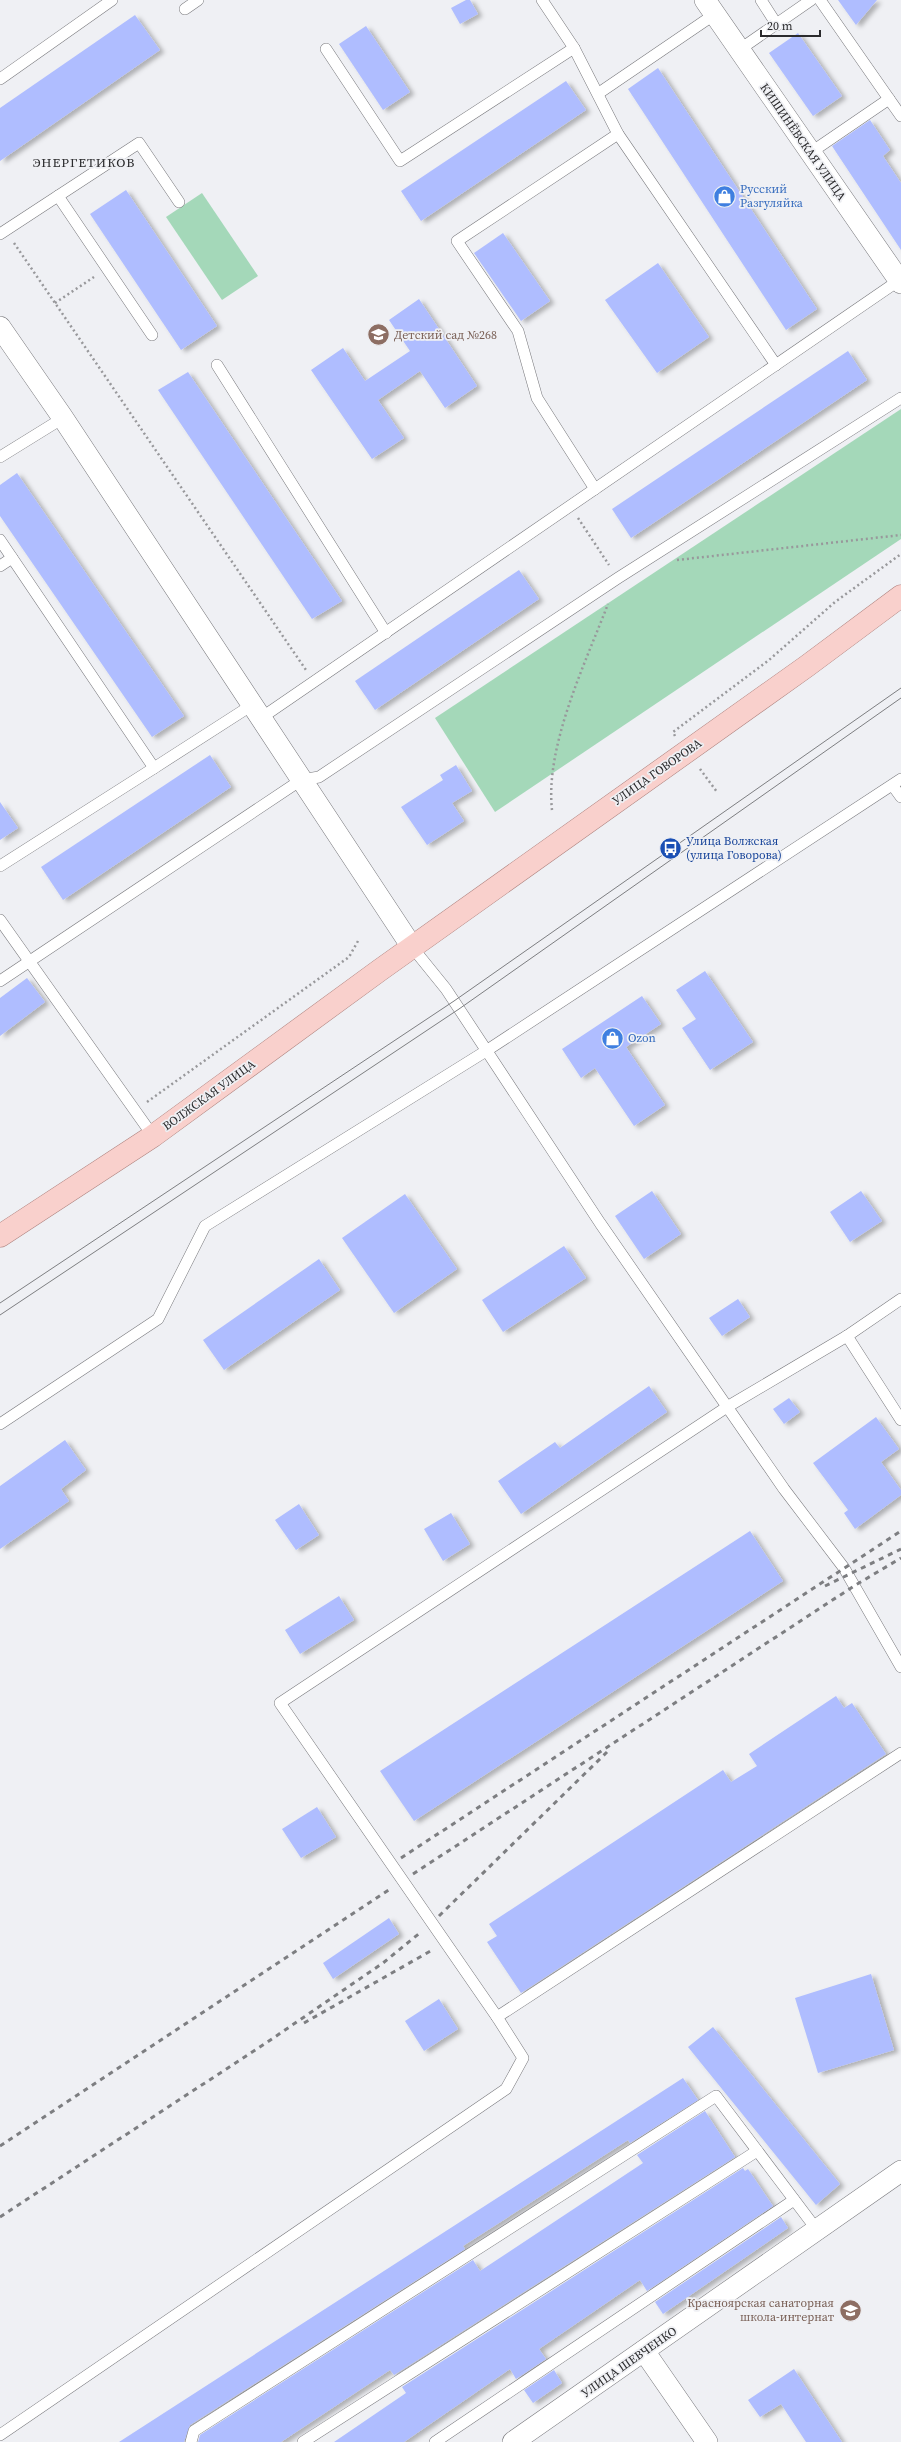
<svg xmlns="http://www.w3.org/2000/svg" width="901" height="2442" viewBox="0 0 901 2442" font-family="'Source Serif 4',serif">
<style>
.green{fill:#a4d8b9}
.building{fill:#afbdff;filter:url(#shadow)}
.lines{fill:none;stroke-linecap:round;stroke-linejoin:round}
.lane-casing{stroke:#79797d;stroke-width:12}
.street-casing{stroke:#79797d;stroke-width:22}
.primary-casing{stroke:#ae827e;stroke-width:23}
.path{stroke:#98989b;stroke-width:2.5;stroke-dasharray:2 3;stroke-linecap:butt}
.lane{stroke:#fff;stroke-width:11}
.street{stroke:#fff;stroke-width:21}
.primary{stroke:#f9d0cc;stroke-width:22}
.tram{stroke:#7d7e81;stroke-width:1}
.rail{stroke:#7d7e81;stroke-width:3;stroke-dasharray:5 5;stroke-linecap:butt}
.labels{text-anchor:middle;stroke-width:3.5;stroke-linejoin:round;paint-order:stroke}
.street-label{font-size:12px;fill:#2b2b2d;stroke:#eff0f4}
.shop-label{font-size:12px;fill:#366cbe;stroke:#eff0f4;text-anchor:start}
.education-label{font-size:12px;fill:#785e54;stroke:#eff0f4;text-anchor:start}
.transit-label{font-size:12px;fill:#164399;stroke:#eff0f4;text-anchor:start}
.neighbourhood-label{font-size:13px;letter-spacing:1px;fill:#2b2b2d;stroke:#eff0f4}
</style>
<defs>
<filter id="shadow"><feDropShadow dx="4.5" dy="2.5" stdDeviation="2" flood-color="#0004"/></filter>
</defs>
<rect width="100%" height="100%" fill="#eff0f4"/>
<!-- green -->
<g class="green">
<polygon points="202,193 258,276 222,300 166,217"/>
<polygon points="901,409 901,539 495,812 435,718"/>
</g>
<!-- building -->
<g class="building">
<polygon points="466,0 470,0 478,14 460,24 451,8"/>
<polygon points="838,0 877,0 856,25"/>
<polygon points="135,15 160,50 0,161 0,108"/>
<polygon points="366,26 410,92 383,110 339,44"/>
<polygon points="798,33 842,96 813,116 769,53"/>
<polygon points="658,68 817,309 786,330 628,89"/>
<polygon points="566,81 586,110 421,221 401,191"/>
<polygon points="870,120 890,150 883,156 901,183 901,250 832,146"/>
<polygon points="126,190 217,326 181,350 90,214"/>
<polygon points="503,233 550,301 521,321 474,253"/>
<polygon points="658,263 709,337 657,373 605,300"/>
<polygon points="419,299 477,386 445,408 420,371 378,400 404,438 372,459 311,370 343,348 365,381 410,351 389,320"/>
<polygon points="848,351 867,380 631,538 612,509"/>
<polygon points="188,372 342,601 312,619 158,390"/>
<polygon points="17,473 184,716 152,737 0,516 0,485"/>
<polygon points="519,570 539,599 375,710 355,681"/>
<polygon points="210,755 231,787 63,900 41,867"/>
<polygon points="456,765 472,791 452,803 464,821 427,845 401,807 443,780 440,775"/>
<polygon points="0,802 18,828 0,840"/>
<polygon points="705,971 753,1042 710,1070 682,1028 696,1019 676,990"/>
<polygon points="27,978 45,1002 0,1036 0,998"/>
<polygon points="642,996 661,1024 626,1047 665,1105 634,1126 595,1068 581,1078 562,1049"/>
<polygon points="652,1191 681,1234 644,1259 615,1216"/>
<polygon points="861,1191 882,1221 850,1242 830,1212"/>
<polygon points="405,1194 457,1269 394,1313 342,1238"/>
<polygon points="564,1246 586,1278 503,1332 482,1300"/>
<polygon points="319,1259 340,1290 224,1370 203,1340"/>
<polygon points="738,1299 750,1317 722,1336 709,1318"/>
<polygon points="649,1386 667,1412 521,1514 498,1481 555,1442 560,1448"/>
<polygon points="789,1398 800,1412 784,1424 773,1409"/>
<polygon points="876,1417 899,1449 881,1462 901,1490 901,1495 855,1529 844,1513 848,1510 813,1463"/>
<polygon points="65,1440 86,1470 61,1489 69,1501 0,1549 0,1486"/>
<polygon points="299,1504 319,1535 296,1550 275,1520"/>
<polygon points="451,1513 470,1544 443,1561 424,1529"/>
<polygon points="750,1531 783,1581 414,1821 380,1771"/>
<polygon points="339,1596 354,1620 300,1654 285,1630"/>
<polygon points="836,1696 844,1708 852,1703 886,1754 521,1993 487,1942 497,1936 489,1924 723,1770 731,1782 757,1766 749,1754"/>
<polygon points="317,1807 336,1837 301,1858 282,1829"/>
<polygon points="389,1918 399,1934 333,1979 323,1963"/>
<polygon points="871,1974 894,2050 818,2073 795,1998"/>
<polygon points="439,1999 458,2029 424,2051 405,2021"/>
<polygon points="713,2027 840,2184 816,2205 688,2047"/>
<polygon points="683,2078 698,2100 630,2143 628,2140 463,2246 465,2249 190,2425 184,2442 119,2442"/>
<polygon points="705,2111 735,2157 394,2375 390,2370 281,2442 198,2442 200,2435 473,2260 480,2271 643,2163 637,2155"/>
<polygon points="743,2168 745,2171 748,2169 773,2206 647,2291 640,2280 539,2349 546,2359 516,2379 510,2369 404,2442 334,2442 406,2393 402,2387"/>
<polygon points="781,2217 788,2228 663,2314 655,2302"/>
<polygon points="794,2369 842,2442 806,2442 781,2404 760,2417 748,2400"/>
<polygon points="554,2370 562,2383 533,2403 524,2390"/>
</g>
<g class="lines">
<defs>
<g id="lane">
<polyline points="542,0 574,48 618,134 776,365"/>
<polyline points="761,0 777,25"/>
<polyline points="820,0 889,99"/>
<polyline points="185,9 198,0"/>
<polyline points="326,49 400,161 574,48"/>
<polyline points="739,50 811,0"/>
<polyline points="0,79 112,0"/>
<polyline points="599,93 715,14"/>
<polyline points="810,153 889,99 901,116"/>
<polyline points="58,196 139,143 179,202"/>
<polyline points="0,234 58,196 152,335"/>
<polyline points="217,365 386,633"/>
<polyline points="0,457 63,418"/>
<polyline points="595,489 537,398 518,331 457,241 618,134"/>
<polyline points="0,540 154,768 252,705"/>
<polyline points="0,566 12,558"/>
<polyline points="261,718 901,279"/>
<polyline points="893,786 901,797"/>
<polyline points="0,866 154,768"/>
<polyline points="0,920 153,1136"/>
<polyline points="412,947 446,989 600,1223 784,1489 844,1568 901,1667"/>
<polyline points="0,981 301,780 319,777 618,578 901,398"/>
<polyline points="847,1336 901,1420"/>
<polyline points="0,1424 158,1319 205,1226 486,1051 901,779"/>
<polyline points="497,2017 901,1753"/>
<polyline points="0,2435 506,2089 523,2058 497,2017 280,1703 727,1407 847,1336 901,1299"/>
<polyline points="191,2442 194,2431 716,2096 817,2230"/>
<polyline points="303,2442 757,2151"/>
<polyline points="435,2442 794,2200"/>
</g>
<g id="street">
<polyline points="705,0 901,283"/>
<polyline points="0,327 63,418 412,947"/>
<polyline points="644,2351 707,2442"/>
<polyline points="513,2442 901,2171"/>
</g>
<polyline id="primary" points="0,1236 153,1136 380,970 807,666 901,596"/>
</defs>
<!-- lane casing -->
<use href="#lane" class="lane-casing"/>
<!-- street casing -->
<use href="#street" class="street-casing"/>
<!-- primary casing -->
<use href="#primary" class="primary-casing"/>
<!-- path -->
<g class="path">
<polyline points="14,243 306,670"/>
<polyline points="55,303 94,277"/>
<polyline points="578,518 609,565"/>
<polyline points="677,560 901,535"/>
<polyline points="675,736 673,732 769,660 835,602 901,554"/>
<polyline points="700,769 717,792"/>
<path d="M552,810C545,746 585,664 608,604"/>
<polyline points="147,1102 349,957 358,941"/>
</g>
<!-- lane -->
<use href="#lane" class="lane"/>
<!-- street -->
<use href="#street" class="street"/>
<!-- primary -->
<use href="#primary" class="primary"/>
<!-- tram -->
<g class="tram">
<polyline points="0,1303 454,1001 901,688"/>
<polyline points="0,1315 459,1009 901,698"/>
</g>
<!-- rail -->
<g class="rail">
<polyline points="825,1586 901,1549"/>
<polyline points="401,1858 901,1531"/>
<polyline points="413,1874 854,1586 901,1558"/>
<polyline points="439,1916 607,1752"/>
<polyline points="304,2023 434,1949"/>
<polyline points="0,2146 390,1889"/>
<polyline points="0,2217 266,2043 383,1963 421,1932"/>
</g>
</g>
<!-- icons -->
<defs>
<symbol id="shop-disc" viewBox="-11 -11 22 22"><circle r="9.5" fill="#3f7fe0" stroke="#eff0f4"/><path d="M-5-2.5h2.3a2.7 3.5 0 0 1 5.4 0H5L5.5 6h-11ZM-1.5-2.5h3a1.5 2.3 0 0 0-3 0Z" fill="#fff"/></symbol>
<symbol id="school-disc" viewBox="-11 -11 22 22"><circle r="9.5" fill="#8d6e63" stroke="#eff0f4"/><path d="M0-5L7-2L0 1L-7-2ZM-4 1L0 2.5L4 1V4Q0 6-4 4Z" fill="#fff"/></symbol>
<symbol id="bus-disc" viewBox="-11 -11 22 22"><circle r="9.5" fill="#1a4fb4" stroke="#eff0f4"/><path d="M-5-6H5V4H4V6H2V4H-2V6H-4V4H-5ZM-3.5-4V0h7V-4ZM-3.5 1.2v1.5H-2V1.2ZM2 1.2v1.5H3.5V1.2Z" fill="#fff"/></symbol>
</defs>
<g fill-rule="evenodd">
<use href="#shop-disc" x="712" y="184" width="25" height="25"/>
<use href="#school-disc" x="366" y="322" width="25" height="25"/>
<use href="#bus-disc" x="658" y="836" width="25" height="25"/>
<use href="#shop-disc" x="600" y="1026" width="25" height="25"/>
<use href="#school-disc" x="838" y="2298" width="25" height="25"/>
</g>
<g class="labels">
<!-- street labels -->
<g class="street-label">
<text transform="translate(803 142) rotate(55)" y="4">КИШИНЁВСКАЯ УЛИЦА</text>
<text transform="translate(657 772) rotate(-35)" y="4">УЛИЦА ГОВОРОВА</text>
<text transform="translate(209 1095) rotate(-36)" y="4">ВОЛЖСКАЯ УЛИЦА</text>
<text transform="translate(629 2362) rotate(-35)" y="4">УЛИЦА ШЕВЧЕНКО</text>
</g>
<!-- shop labels -->
<g class="shop-label">
<text x="740" y="193">Русский<tspan x="740" dy="14">Разгуляйка</tspan></text>
<text x="628" y="1042">Ozon</text>
</g>
<!-- education labels -->
<g class="education-label">
<text x="394" y="339">Детский сад №268</text>
<text x="834" y="2307" text-anchor="end">Красноярская санаторная<tspan x="834" dy="14">школа-интернат</tspan></text>
</g>
<!-- transit labels -->
<g class="transit-label">
<text x="686" y="845">Улица Волжская<tspan x="686" dy="14">(улица Говорова)</tspan></text>
</g>
<!-- neighbourhood labels -->
<g class="neighbourhood-label">
<text x="84" y="167">ЭНЕРГЕТИКОВ</text>
</g>
</g>
<!-- scale -->
<path d="M761 30v6h59v-6" fill="none" stroke="#2b2b2d" stroke-width="2"/>
<text x="767" y="30" font-size="12" fill="#2b2b2d" stroke="#eff0f4" stroke-width="3" paint-order="stroke">20 m</text>
</svg>
